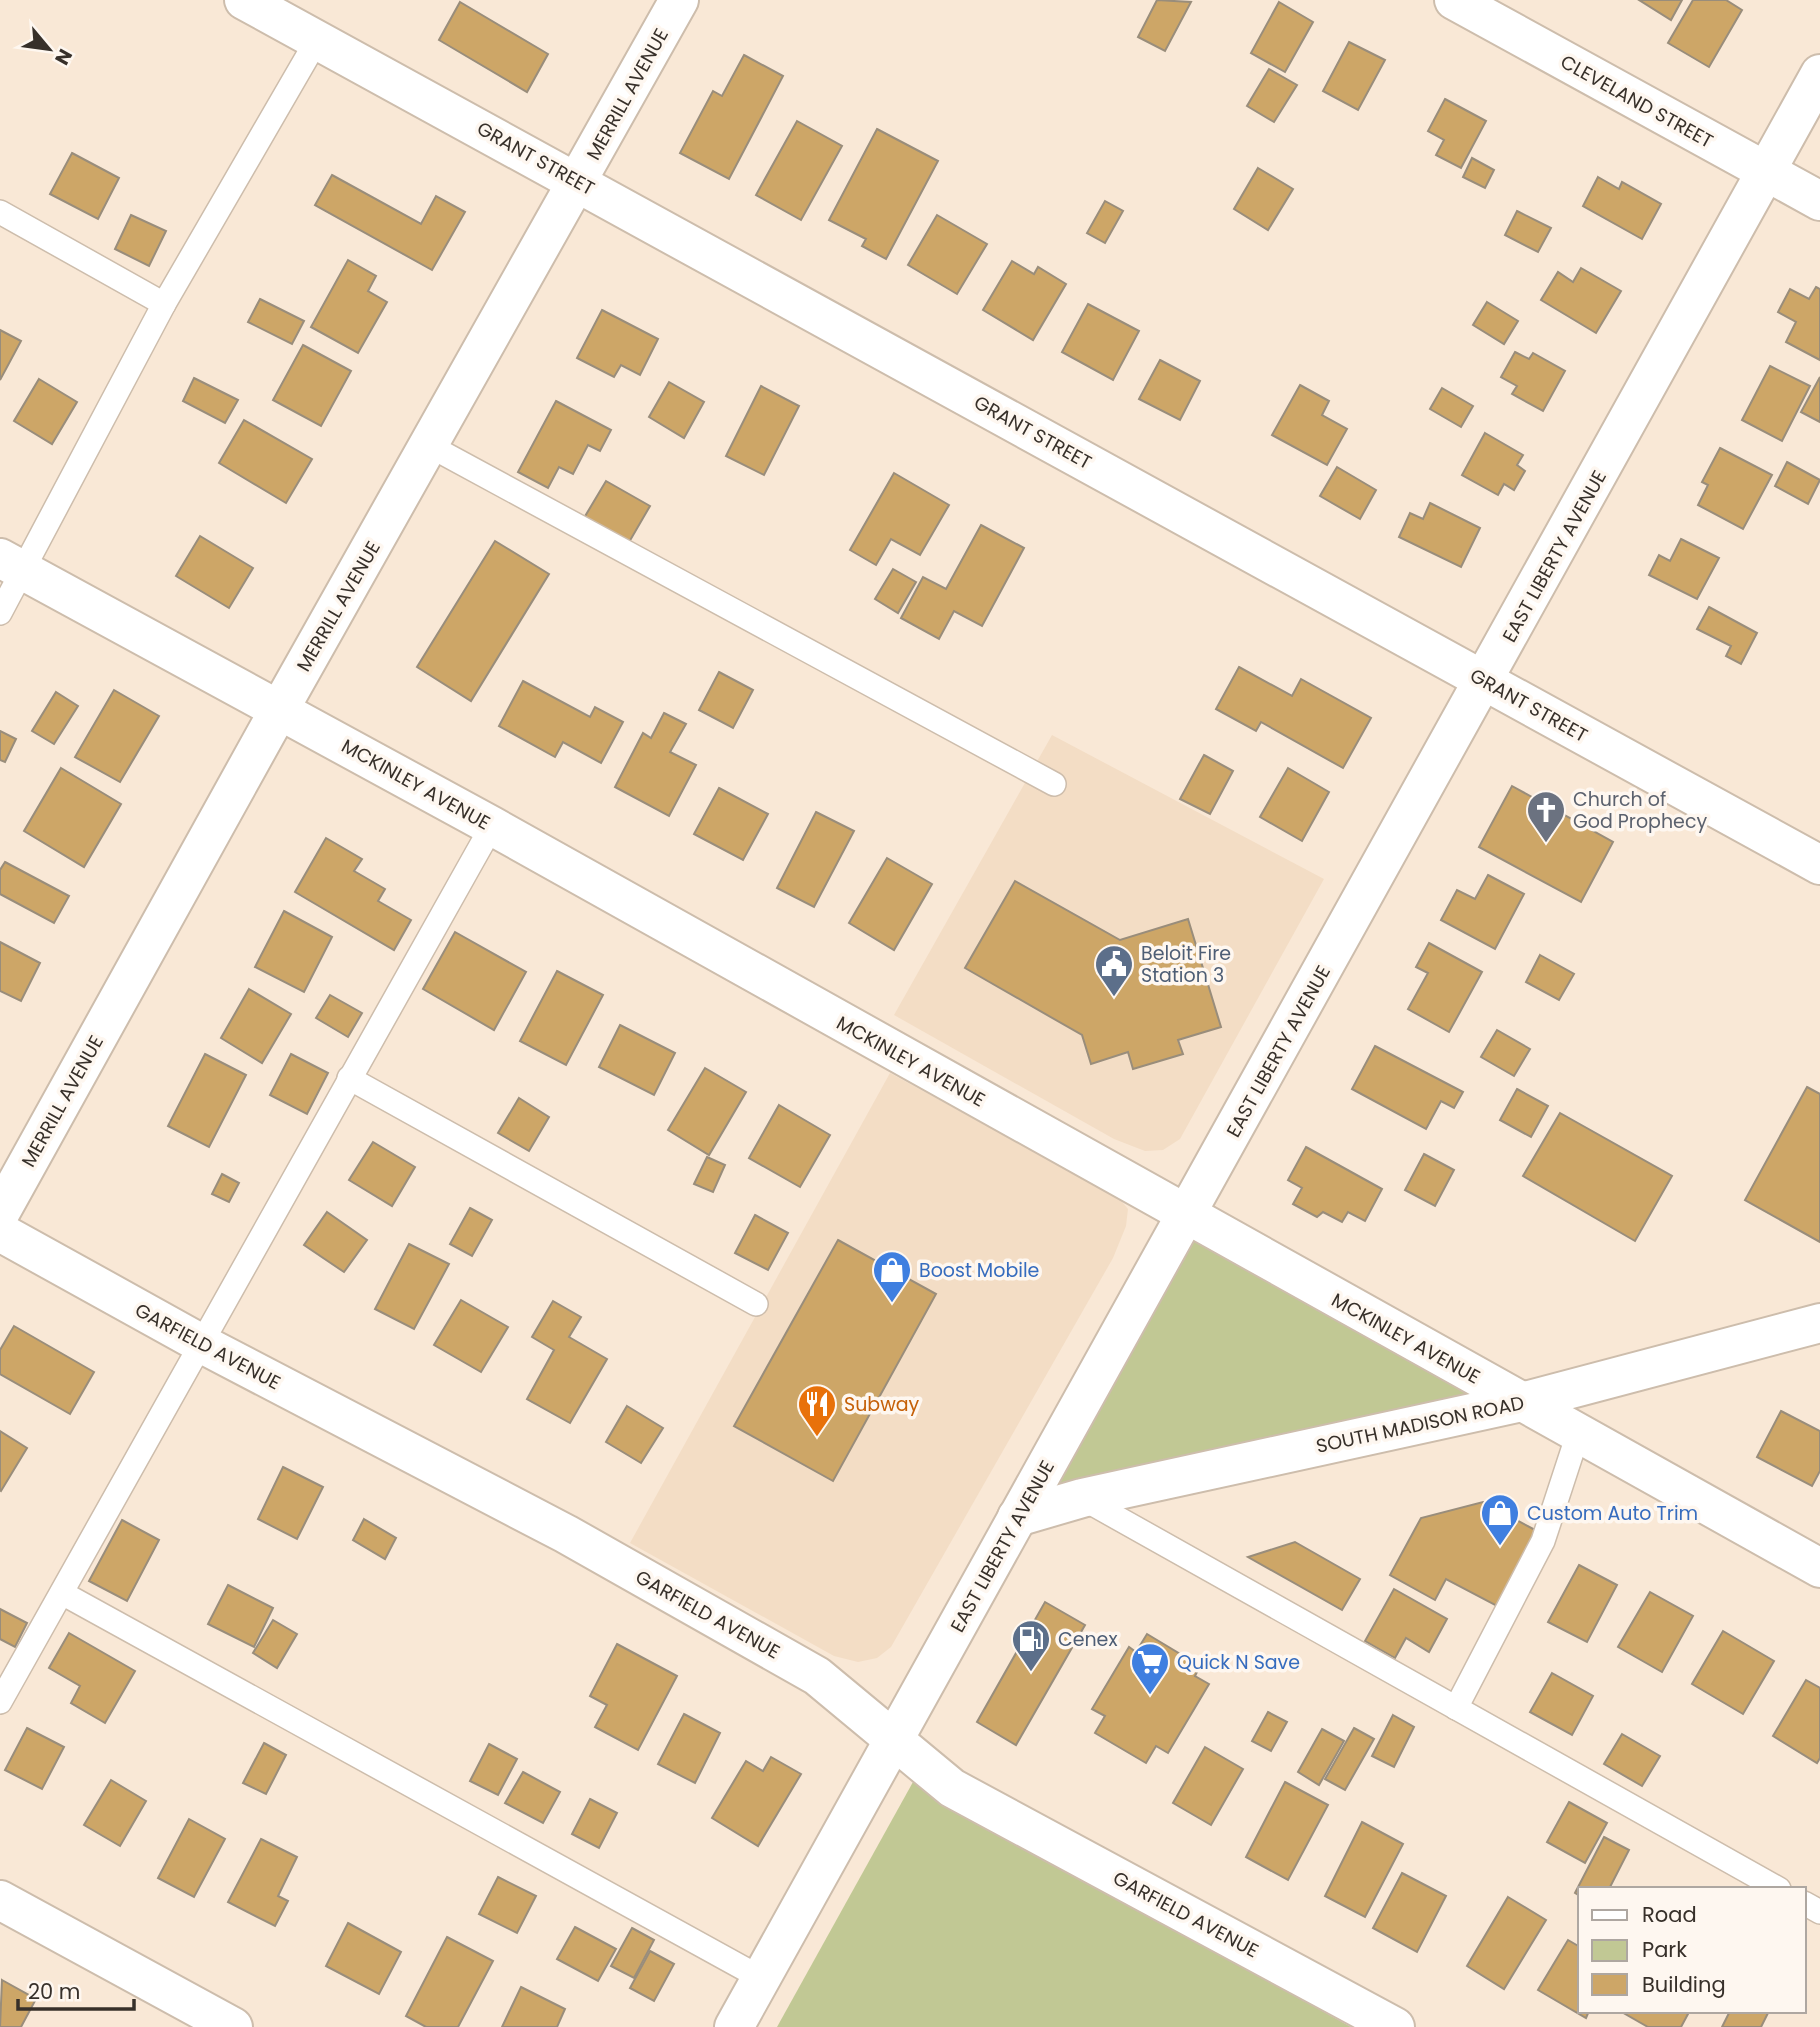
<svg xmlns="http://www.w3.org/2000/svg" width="1820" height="2027" viewBox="0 0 1820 2027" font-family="Poppins,sans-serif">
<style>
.built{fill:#f3ddc5}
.green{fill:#c1c894}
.building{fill:#cda667;stroke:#998d7b;stroke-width:2}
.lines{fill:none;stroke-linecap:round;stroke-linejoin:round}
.service-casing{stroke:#cdbdac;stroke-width:26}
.minor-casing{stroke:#cdbdac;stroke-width:42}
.tertiary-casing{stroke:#cdbdac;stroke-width:42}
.secondary-casing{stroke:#cdbdac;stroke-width:42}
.primary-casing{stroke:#cdbdac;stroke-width:42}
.service{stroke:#fff;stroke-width:23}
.minor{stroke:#fff;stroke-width:38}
.tertiary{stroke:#fff;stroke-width:38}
.secondary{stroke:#fff;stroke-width:38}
.primary{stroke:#fff;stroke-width:38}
.labels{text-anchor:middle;stroke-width:7;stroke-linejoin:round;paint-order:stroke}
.street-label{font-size:19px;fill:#37302a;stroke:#fef7f0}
.worship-label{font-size:19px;fill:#5b616d;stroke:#fef7f0;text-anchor:start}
.service-label{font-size:19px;fill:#4e5e75;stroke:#fef7f0;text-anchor:start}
.shop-label{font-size:19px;fill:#366cbe;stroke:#fef7f0;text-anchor:start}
.food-label{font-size:19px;fill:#c56008;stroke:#fef7f0;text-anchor:start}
</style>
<rect width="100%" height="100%" fill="#f9e8d6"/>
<!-- built -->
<g class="built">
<polygon points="1052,735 1324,879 1180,1139 1163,1150 1145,1151 1114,1139 894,1015"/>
<polygon points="890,1073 1119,1198 1128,1209 1126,1226 1113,1258 891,1647 877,1658 858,1662 834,1656 630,1543"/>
</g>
<!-- green -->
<g class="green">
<polygon points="1186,1214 1522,1402 1017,1517"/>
<polygon points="913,1782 1351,2027 777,2027"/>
</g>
<!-- building -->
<g class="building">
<polygon points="1157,0 1191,2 1165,51 1138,37"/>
<polygon points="1639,0 1682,0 1671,20"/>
<polygon points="1693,0 1726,0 1742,10 1709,67 1668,43"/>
<polygon points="460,2 548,54 527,92 439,40"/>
<polygon points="1279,2 1313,22 1285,72 1251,53"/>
<polygon points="1349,42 1385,60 1358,110 1323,91"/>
<polygon points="744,55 783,76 729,179 680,153 713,91 722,96"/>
<polygon points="1269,69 1297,85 1274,122 1247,106"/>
<polygon points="1445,99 1486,121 1461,168 1436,155 1444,140 1428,131"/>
<polygon points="797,121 842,146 801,220 756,195"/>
<polygon points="877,129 938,161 886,259 862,246 866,239 829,220"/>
<polygon points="72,153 119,178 98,219 50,194"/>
<polygon points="1472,158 1494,170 1485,188 1463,177"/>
<polygon points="1258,168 1293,189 1268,230 1234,209"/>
<polygon points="332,175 421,224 436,196 465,212 432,270 315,205"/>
<polygon points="1598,177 1619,189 1622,182 1661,204 1642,239 1583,206"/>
<polygon points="1105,201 1123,211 1105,243 1087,233"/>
<polygon points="1517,211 1551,228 1538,252 1505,235"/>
<polygon points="131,215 166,231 149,266 115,249"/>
<polygon points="937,215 987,244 957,294 908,265"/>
<polygon points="348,260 376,276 368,291 387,302 358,353 311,327"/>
<polygon points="1012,261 1034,274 1038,267 1066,284 1033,340 983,310"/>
<polygon points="1581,268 1621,291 1596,333 1541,300 1558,272 1573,282"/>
<polygon points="1816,287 1820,289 1820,360 1786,342 1796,322 1778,312 1790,289 1809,299"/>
<polygon points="260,299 304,321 292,344 248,322"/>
<polygon points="1487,302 1518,321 1504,344 1473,325"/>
<polygon points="1088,304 1139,331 1113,380 1062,352"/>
<polygon points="602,310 658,339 640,375 621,365 614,377 577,358"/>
<polygon points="0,330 21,341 0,380"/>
<polygon points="303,345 351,371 321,426 273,400"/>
<polygon points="1515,352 1529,359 1533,353 1565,371 1543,411 1512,394 1517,386 1501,377"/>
<polygon points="1160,360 1200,381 1180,420 1139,399"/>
<polygon points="1770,366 1810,386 1782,441 1742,420"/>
<polygon points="1820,377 1820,422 1801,412"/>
<polygon points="194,378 238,400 225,423 183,401"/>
<polygon points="39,379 77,402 52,444 14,421"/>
<polygon points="669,382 704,402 684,438 649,417"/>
<polygon points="1300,385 1329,401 1322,415 1347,429 1327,465 1272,435"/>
<polygon points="761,386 799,406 764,475 726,456"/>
<polygon points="1442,388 1473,406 1461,427 1430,409"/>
<polygon points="556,401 611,430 600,451 588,445 573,474 559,467 548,488 518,472"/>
<polygon points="244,420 312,459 286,503 219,463"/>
<polygon points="1485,433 1523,455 1517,465 1525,471 1514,490 1504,484 1498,495 1462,475"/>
<polygon points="1720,448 1772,475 1743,529 1698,505 1708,485 1702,482"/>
<polygon points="1787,462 1820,480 1808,504 1775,486"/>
<polygon points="1337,467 1376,490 1360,519 1320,496"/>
<polygon points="894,473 949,505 920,555 891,539 876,565 850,550"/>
<polygon points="606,481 650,506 628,544 584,518"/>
<polygon points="1430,503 1480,528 1461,567 1399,537 1410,513 1423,519"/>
<polygon points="981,525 1024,548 982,626 954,611 939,639 901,618 923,577 946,589"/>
<polygon points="200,536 253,568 229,608 176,576"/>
<polygon points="1681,539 1719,558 1697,599 1649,575 1659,555 1670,561"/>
<polygon points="495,541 549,574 471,701 417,667"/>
<polygon points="893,569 916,582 898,613 875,599"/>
<polygon points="1709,607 1757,633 1741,664 1726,656 1731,646 1697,629"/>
<polygon points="1239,667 1292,696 1301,679 1371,718 1343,768 1261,722 1256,731 1216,709"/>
<polygon points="719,672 753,690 733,728 699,710"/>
<polygon points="523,681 590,717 595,707 623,722 601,763 563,742 555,757 499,726"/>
<polygon points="114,690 159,716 120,782 75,757"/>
<polygon points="56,692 78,706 54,744 32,731"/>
<polygon points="664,713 686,724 670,752 696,765 669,816 615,787 643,733 651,738"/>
<polygon points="0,731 16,739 5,762 0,760"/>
<polygon points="1204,755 1233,771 1210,814 1180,799"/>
<polygon points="61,768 121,804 84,867 24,831"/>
<polygon points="1288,768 1329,792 1302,841 1260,817"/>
<polygon points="1512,786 1613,842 1581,902 1479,847"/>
<polygon points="719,788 768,814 743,860 694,834"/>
<polygon points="816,812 854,831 814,907 777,888"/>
<polygon points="326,838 362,859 354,871 385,889 378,901 411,920 394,950 295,892"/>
<polygon points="887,858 932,884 894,950 849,923"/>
<polygon points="5,862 69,896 54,923 0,894 0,870"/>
<polygon points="1488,875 1524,894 1495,949 1441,920 1457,890 1475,899"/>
<polygon points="1015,881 1120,940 1188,919 1221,1027 1178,1040 1183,1054 1133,1069 1128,1052 1091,1064 1082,1035 965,968"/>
<polygon points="284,911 332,937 304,992 255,967"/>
<polygon points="455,932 526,972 494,1030 423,989"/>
<polygon points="0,942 40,963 21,1001 0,991"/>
<polygon points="1429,943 1482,972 1449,1032 1408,1009 1428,973 1416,967"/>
<polygon points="1540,955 1574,974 1559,1000 1526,982"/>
<polygon points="557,971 603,995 566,1065 520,1041"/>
<polygon points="249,989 291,1014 262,1063 221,1038"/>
<polygon points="330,995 362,1013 348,1037 316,1018"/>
<polygon points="620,1025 675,1053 654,1095 599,1067"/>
<polygon points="1497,1030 1530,1049 1514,1076 1481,1057"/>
<polygon points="1375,1046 1463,1092 1454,1108 1441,1101 1426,1129 1352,1089"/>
<polygon points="205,1054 246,1075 209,1147 168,1126"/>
<polygon points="291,1054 328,1073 307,1114 270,1095"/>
<polygon points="705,1068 746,1092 709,1155 668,1130"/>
<polygon points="1807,1087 1820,1094 1820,1242 1745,1200"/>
<polygon points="1517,1089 1548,1106 1531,1137 1500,1120"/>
<polygon points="519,1098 549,1117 529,1151 498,1133"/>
<polygon points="779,1105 830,1135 800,1187 749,1158"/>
<polygon points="1560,1113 1672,1176 1635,1241 1523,1176"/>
<polygon points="373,1142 415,1167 392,1206 349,1180"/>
<polygon points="1306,1147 1382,1189 1365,1221 1348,1212 1342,1222 1323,1212 1317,1217 1293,1204 1302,1188 1288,1180"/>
<polygon points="1424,1154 1454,1170 1435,1206 1405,1190"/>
<polygon points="707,1157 725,1165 713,1192 694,1184"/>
<polygon points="222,1174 239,1183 229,1202 212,1194"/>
<polygon points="470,1208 492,1220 472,1256 450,1244"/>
<polygon points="327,1212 367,1240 344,1272 304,1245"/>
<polygon points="755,1215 788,1233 768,1270 735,1253"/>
<polygon points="838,1240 936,1294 833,1481 734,1426"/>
<polygon points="409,1244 449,1264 414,1329 375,1309"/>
<polygon points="461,1300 508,1327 481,1372 434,1345"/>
<polygon points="553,1301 581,1317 569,1337 607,1359 570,1423 527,1399 554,1350 532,1337"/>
<polygon points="14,1326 94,1372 70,1414 0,1374 0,1350"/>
<polygon points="627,1406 663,1428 641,1463 606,1442"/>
<polygon points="1781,1411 1820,1431 1820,1471 1812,1486 1757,1457"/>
<polygon points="0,1431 27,1448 1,1491 0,1490"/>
<polygon points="283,1467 323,1487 297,1539 258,1519"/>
<polygon points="1483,1502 1537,1531 1497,1606 1446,1579 1435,1600 1390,1575 1421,1518"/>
<polygon points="364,1519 396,1538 385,1559 353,1540"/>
<polygon points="122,1520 159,1540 127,1601 89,1581"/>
<polygon points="1295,1542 1360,1579 1342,1610 1248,1557"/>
<polygon points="1579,1565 1617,1585 1587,1642 1548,1622"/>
<polygon points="228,1585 273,1608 254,1647 208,1624"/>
<polygon points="1394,1589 1447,1619 1429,1652 1406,1638 1395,1658 1365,1641"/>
<polygon points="1650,1592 1693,1616 1662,1672 1618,1647"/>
<polygon points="1045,1602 1085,1625 1016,1745 977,1722"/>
<polygon points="0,1609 27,1623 15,1647 0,1639"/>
<polygon points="273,1620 297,1634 277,1668 253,1653"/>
<polygon points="1723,1631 1774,1661 1743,1714 1692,1684"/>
<polygon points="69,1633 135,1671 105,1723 71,1703 80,1686 49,1668"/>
<polygon points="1147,1634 1200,1666 1195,1676 1209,1684 1168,1753 1156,1746 1146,1763 1095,1733 1105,1716 1092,1709 1129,1647 1136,1652"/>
<polygon points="617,1644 677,1676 638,1750 595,1727 607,1705 590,1696"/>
<polygon points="1552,1673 1593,1696 1572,1735 1530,1712"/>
<polygon points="1806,1680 1820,1688 1820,1758 1817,1763 1773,1736"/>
<polygon points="1268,1712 1287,1722 1271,1751 1252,1741"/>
<polygon points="684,1714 720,1733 695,1783 658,1764"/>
<polygon points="1393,1715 1414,1727 1394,1767 1372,1756"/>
<polygon points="27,1728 64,1747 42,1789 5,1770"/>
<polygon points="1354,1728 1374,1739 1345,1790 1325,1779"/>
<polygon points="1322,1729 1344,1741 1319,1785 1298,1772"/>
<polygon points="1622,1734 1660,1756 1642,1786 1604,1764"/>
<polygon points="264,1743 286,1755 266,1794 243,1783"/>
<polygon points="489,1744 517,1759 498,1795 470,1781"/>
<polygon points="1205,1747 1243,1769 1211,1825 1173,1803"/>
<polygon points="771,1757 801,1774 758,1846 712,1818 746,1761 763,1771"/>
<polygon points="523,1772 560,1792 543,1823 505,1803"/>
<polygon points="111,1780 146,1801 120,1846 84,1825"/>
<polygon points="1285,1782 1328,1805 1288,1880 1246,1857"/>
<polygon points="590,1799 617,1813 599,1848 572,1834"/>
<polygon points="1569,1802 1607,1823 1585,1863 1547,1842"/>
<polygon points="189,1819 225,1839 194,1897 158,1878"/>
<polygon points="1362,1822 1403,1844 1365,1917 1325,1896"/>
<polygon points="1604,1837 1629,1850 1609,1889 1580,1889 1580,1896 1575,1893"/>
<polygon points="261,1839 297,1857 278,1896 288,1901 275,1926 228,1902"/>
<polygon points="1402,1873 1446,1896 1417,1952 1373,1928"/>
<polygon points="498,1877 536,1896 517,1933 479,1914"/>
<polygon points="1508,1897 1546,1920 1504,1989 1467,1966"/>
<polygon points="348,1923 401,1952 379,1994 326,1966"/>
<polygon points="575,1927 616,1949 598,1981 557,1959"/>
<polygon points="632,1928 654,1940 634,1978 611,1966"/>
<polygon points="447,1937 493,1961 458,2027 426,2027 406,2016"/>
<polygon points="1568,1940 1580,1947 1580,2011 1589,2011 1586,2018 1538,1990"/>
<polygon points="650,1951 674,1964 654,2001 630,1988"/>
<polygon points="2,1980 36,1999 21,2027 0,2027"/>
<polygon points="521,1987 565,2009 557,2027 502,2027"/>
<polygon points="1620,2011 1684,2011 1688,2014 1681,2027 1648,2027"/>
<polygon points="1730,2011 1769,2011 1761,2027 1722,2027"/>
</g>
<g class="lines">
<defs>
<g id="service">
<polyline points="0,212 164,304"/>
<polyline points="430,446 1054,784"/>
<polyline points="0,613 164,304 317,40"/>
<polyline points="349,1078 756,1304"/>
<polyline points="1082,1498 1779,1889"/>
<polyline points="62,1593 761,1978"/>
<polyline points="0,1702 492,826"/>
<polyline points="1456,1708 1543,1541 1578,1434"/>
<polyline points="1804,1903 1820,1912"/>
</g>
<g id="minor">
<polyline points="244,0 1820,865"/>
<polyline points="1454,0 1820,201"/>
<polyline points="0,1213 279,710 679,0"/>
<polyline points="0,1232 202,1344 566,1534 817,1676 952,1788 1395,2027"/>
<polyline points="0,1900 233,2027"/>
</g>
<polyline id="tertiary" points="0,558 492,826 1820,1568"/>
<polyline id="secondary" points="1017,1517 1082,1498 1522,1402 1820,1323"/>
<polyline id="primary" points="734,2027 1820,74"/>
</defs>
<!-- service casing -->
<use href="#service" class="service-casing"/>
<!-- minor casing -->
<use href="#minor" class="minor-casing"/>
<!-- tertiary casing -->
<use href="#tertiary" class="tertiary-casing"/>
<!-- secondary casing -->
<use href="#secondary" class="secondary-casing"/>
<!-- primary casing -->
<use href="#primary" class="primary-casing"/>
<!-- service -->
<use href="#service" class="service"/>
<!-- minor -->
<use href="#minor" class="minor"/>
<!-- tertiary -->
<use href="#tertiary" class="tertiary"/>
<!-- secondary -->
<use href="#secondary" class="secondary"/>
<!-- primary -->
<use href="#primary" class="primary"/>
</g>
<!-- icons -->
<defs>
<symbol id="church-pin" viewBox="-11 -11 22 30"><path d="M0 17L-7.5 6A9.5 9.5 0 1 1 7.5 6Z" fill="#6b7280" stroke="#fef7f0"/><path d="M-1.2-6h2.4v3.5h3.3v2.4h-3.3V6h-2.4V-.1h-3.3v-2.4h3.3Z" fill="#fff"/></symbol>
<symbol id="civic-pin" viewBox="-11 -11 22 30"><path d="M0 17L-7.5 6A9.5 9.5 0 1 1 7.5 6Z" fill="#5c6f8a" stroke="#fef7f0"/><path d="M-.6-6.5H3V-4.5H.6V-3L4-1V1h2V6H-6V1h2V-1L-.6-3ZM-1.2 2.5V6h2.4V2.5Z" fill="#fff"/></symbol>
<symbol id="shop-pin" viewBox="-11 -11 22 30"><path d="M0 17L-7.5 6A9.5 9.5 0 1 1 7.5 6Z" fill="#3f7fe0" stroke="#fef7f0"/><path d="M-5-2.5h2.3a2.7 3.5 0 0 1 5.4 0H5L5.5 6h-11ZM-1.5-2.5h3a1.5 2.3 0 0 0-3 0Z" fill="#fff"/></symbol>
<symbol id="restaurant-pin" viewBox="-11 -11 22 30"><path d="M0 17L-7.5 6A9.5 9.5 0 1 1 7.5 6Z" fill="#e8710a" stroke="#fef7f0"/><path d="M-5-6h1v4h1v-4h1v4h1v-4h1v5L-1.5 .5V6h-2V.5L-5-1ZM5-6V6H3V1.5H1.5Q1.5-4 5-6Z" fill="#fff"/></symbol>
<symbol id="fuel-pin" viewBox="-11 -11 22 30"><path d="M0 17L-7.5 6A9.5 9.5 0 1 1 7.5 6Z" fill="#5c6f8a" stroke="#fef7f0"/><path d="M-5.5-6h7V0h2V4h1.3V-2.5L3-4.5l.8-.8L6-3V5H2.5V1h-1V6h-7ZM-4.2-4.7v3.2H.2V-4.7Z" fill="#fff"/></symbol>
<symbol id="supermarket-pin" viewBox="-11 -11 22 30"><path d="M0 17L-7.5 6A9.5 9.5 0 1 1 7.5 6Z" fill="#3f7fe0" stroke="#fef7f0"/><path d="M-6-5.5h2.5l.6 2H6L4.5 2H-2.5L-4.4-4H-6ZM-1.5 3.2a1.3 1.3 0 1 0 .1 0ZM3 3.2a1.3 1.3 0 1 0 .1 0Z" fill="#fff"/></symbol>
</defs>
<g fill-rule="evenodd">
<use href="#church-pin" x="1524" y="788" width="44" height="60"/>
<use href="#civic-pin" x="1092" y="942" width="44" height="60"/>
<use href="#shop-pin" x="870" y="1248" width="44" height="60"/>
<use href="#restaurant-pin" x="795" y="1382" width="44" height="60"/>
<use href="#shop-pin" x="1478" y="1491" width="44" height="60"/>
<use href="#fuel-pin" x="1009" y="1617" width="44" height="60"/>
<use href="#supermarket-pin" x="1128" y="1640" width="44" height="60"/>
</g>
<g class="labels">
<!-- street labels -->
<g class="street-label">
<text transform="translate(627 94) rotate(-61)" y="7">MERRILL AVENUE</text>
<text transform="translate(1637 101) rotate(29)" y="7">CLEVELAND STREET</text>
<text transform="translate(536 158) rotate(29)" y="7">GRANT STREET</text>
<text transform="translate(1033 432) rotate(29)" y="7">GRANT STREET</text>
<text transform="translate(1554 556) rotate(-61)" y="7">EAST LIBERTY AVENUE</text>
<text transform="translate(338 606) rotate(-60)" y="7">MERRILL AVENUE</text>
<text transform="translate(1529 705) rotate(29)" y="7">GRANT STREET</text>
<text transform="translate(416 784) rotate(29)" y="7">MCKINLEY AVENUE</text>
<text transform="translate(1278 1051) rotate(-61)" y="7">EAST LIBERTY AVENUE</text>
<text transform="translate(911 1061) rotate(29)" y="7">MCKINLEY AVENUE</text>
<text transform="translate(62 1101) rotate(-61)" y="7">MERRILL AVENUE</text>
<text transform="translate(1406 1338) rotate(29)" y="7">MCKINLEY AVENUE</text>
<text transform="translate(208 1346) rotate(28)" y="7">GARFIELD AVENUE</text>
<text transform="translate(1420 1424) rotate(-12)" y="7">SOUTH MADISON ROAD</text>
<text transform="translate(1002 1546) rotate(-61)" y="7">EAST LIBERTY AVENUE</text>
<text transform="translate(708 1614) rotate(29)" y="7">GARFIELD AVENUE</text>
<text transform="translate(1186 1914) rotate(28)" y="7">GARFIELD AVENUE</text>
</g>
<!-- worship labels -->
<g class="worship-label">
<text x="1573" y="806">Church of<tspan x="1573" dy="22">God Prophecy</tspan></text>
</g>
<!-- service labels -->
<g class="service-label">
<text x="1141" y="960">Beloit Fire<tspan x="1141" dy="22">Station 3</tspan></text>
<text x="1058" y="1646">Cenex</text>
</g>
<!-- shop labels -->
<g class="shop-label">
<text x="919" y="1277">Boost Mobile</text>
<text x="1527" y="1520">Custom Auto Trim</text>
<text x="1177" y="1669">Quick N Save</text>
</g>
<!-- food labels -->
<g class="food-label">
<text x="844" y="1411">Subway</text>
</g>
</g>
<!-- legend -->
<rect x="1578" y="1887" width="228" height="126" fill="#fef7f0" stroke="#aea7a1" stroke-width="2"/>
<rect x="1592" y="1910" width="35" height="10" fill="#ffffff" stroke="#aea7a1" stroke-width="2"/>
<text x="1642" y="1922" font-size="21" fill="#37302a">Road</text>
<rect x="1592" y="1940" width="35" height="21" fill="#c1c894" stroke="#aea7a1" stroke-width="2"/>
<text x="1642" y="1957" font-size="21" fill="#37302a">Park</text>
<rect x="1592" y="1974" width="35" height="21" fill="#cda667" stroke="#aea7a1" stroke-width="2"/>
<text x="1642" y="1992" font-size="21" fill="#37302a">Building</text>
<!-- north arrow -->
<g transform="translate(49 49) rotate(119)" stroke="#fef7f0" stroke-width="5" paint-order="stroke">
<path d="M0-5L12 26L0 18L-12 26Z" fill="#37302a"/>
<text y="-10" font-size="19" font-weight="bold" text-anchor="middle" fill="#37302a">N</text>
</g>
<!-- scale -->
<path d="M18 1999v10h116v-10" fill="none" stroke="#37302a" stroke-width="3.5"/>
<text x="28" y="1999" font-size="21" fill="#37302a" stroke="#fef7f0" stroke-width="5" paint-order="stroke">20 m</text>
</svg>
